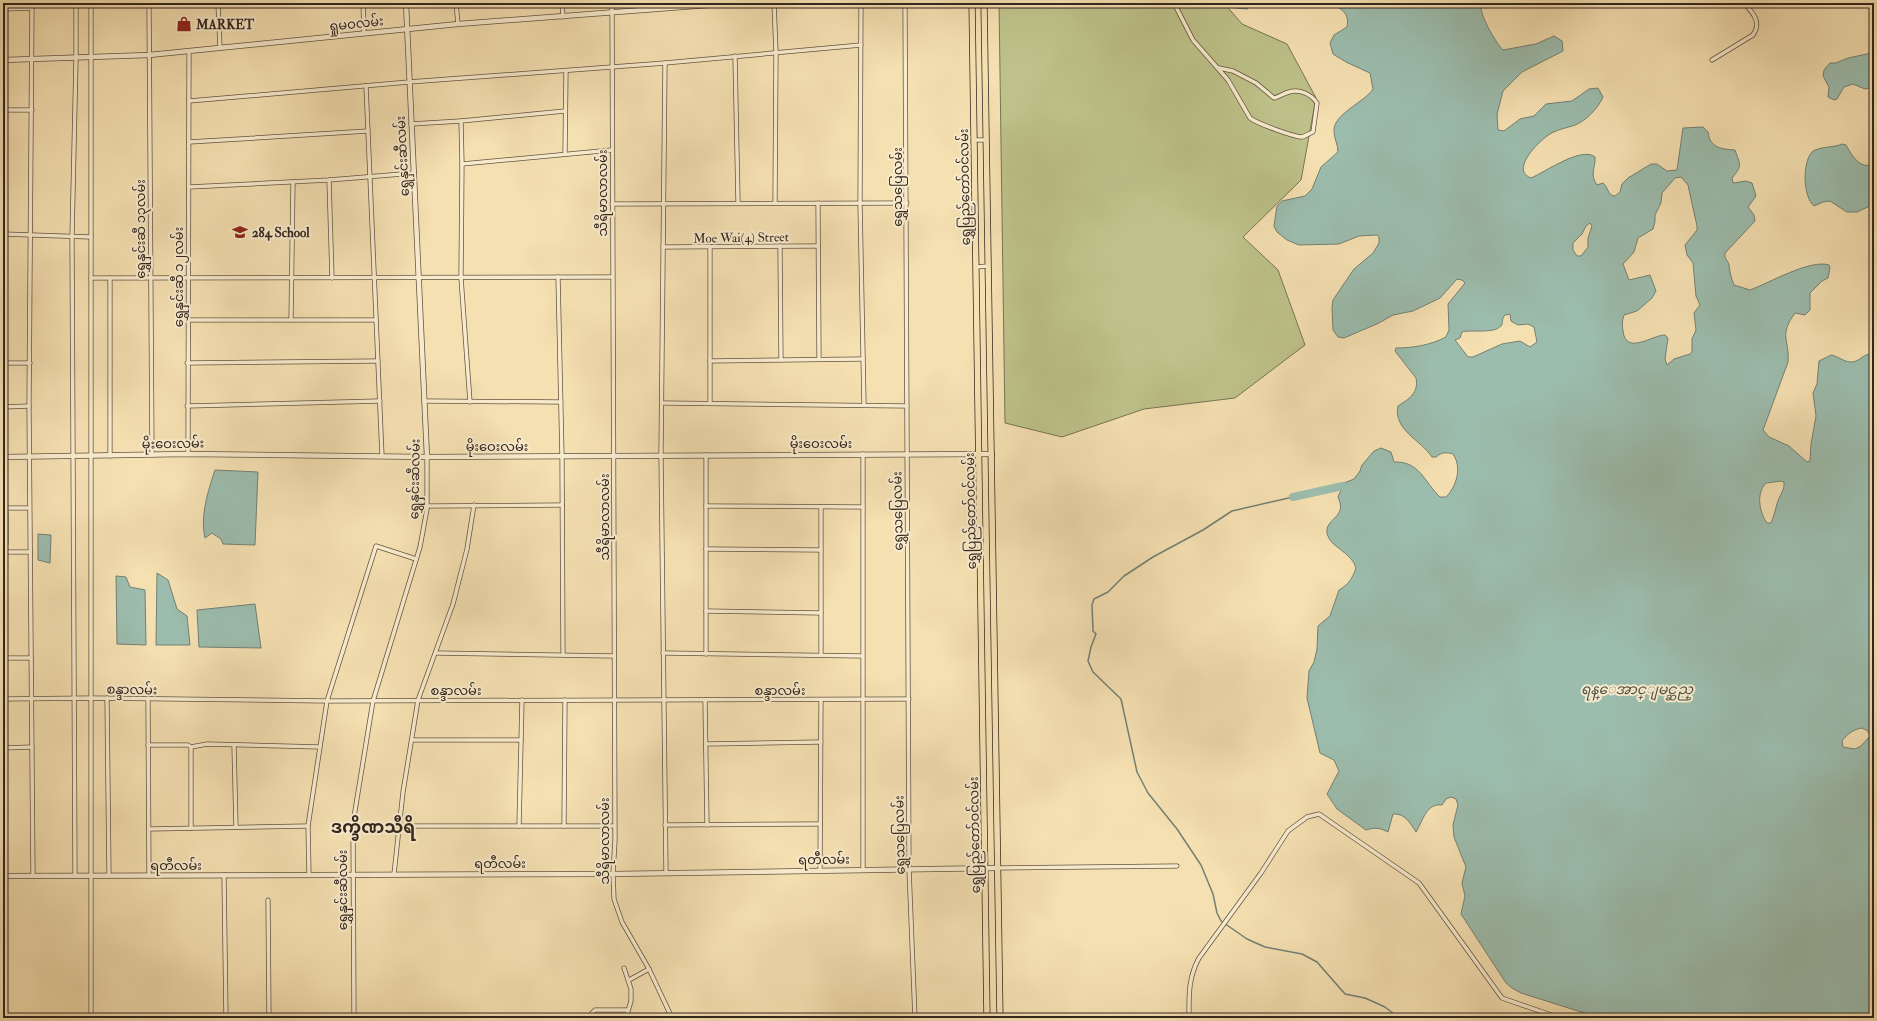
<svg xmlns="http://www.w3.org/2000/svg" width="1877" height="1021" viewBox="0 0 1877 1021" font-family="'IM FELL Double Pica','Noto Sans Myanmar',serif">
<style>
.green{fill:#bec28a;stroke:#787454}
.water{fill:#9cbdae;stroke:#728074;fill-rule:evenodd}
.lines{fill:none;stroke-linecap:round;stroke-linejoin:round}
.stream{stroke:#728074;stroke-width:1.5}
.river{stroke:#9cbdae;stroke-width:8}
.minor-casing{stroke:#635442;stroke-width:5}
.tertiary-casing{stroke:#635442;stroke-width:6}
.primary-casing{stroke:#32251d;stroke-width:7}
.minor{stroke:#f8ebcd;stroke-width:3.5}
.tertiary{stroke:#f8ebcd;stroke-width:4.5}
.primary{stroke:#f5e0b2;stroke-width:5.5}
.labels{text-anchor:middle;stroke-width:4;stroke-linejoin:round;paint-order:stroke}
.street-label{font-size:13px;fill:#32251d;stroke:#f8ebcd}
.poi-label{font-size:13px;font-weight:bold;fill:#32251d;stroke:#f8ebcd;text-anchor:start}
.water-label{font-size:14px;font-style:italic;fill:#525348;stroke:#f8ebcd}
.district-label{font-size:17px;font-weight:bold;fill:#32251d;stroke:#f8ebcd}
</style>
<rect width="100%" height="100%" fill="#f5e0b2"/>
<filter id="stains"><feTurbulence type="fractalNoise" baseFrequency=".005" numOctaves="4"/><feColorMatrix values="0 0 0 0 .2 0 0 0 0 .09 0 0 0 0 .02 0 0 0 .5 -.17"/></filter>
<radialGradient id="worn" r=".72"><stop offset=".6" stop-color="#630" stop-opacity="0"/><stop offset="1" stop-color="#630" stop-opacity=".3"/></radialGradient>
<!-- green -->
<polygon class="green" points="999,3 1224,3 1242,24 1287,44 1316,98 1301,180 1243,237 1278,270 1305,345 1235,398 1144,409 1062,437 1005,423"/>
<!-- water -->
<g class="water">
<polygon points="1225,3 1254,3 1247,9 1226,7"/>
<path d="M1331,3H1481C1478,13 1496,43 1503,50L1536,44L1554,36L1562,41L1563,51L1522,72L1503,91L1497,114L1498,130L1504,131L1520,119L1534,116L1546,104L1572,101L1589,89L1598,88L1603,97C1599,107 1586,121 1575,125C1567,128 1558,129 1550,134C1540,140 1509,170 1531,178C1545,172 1582,146 1595,157C1596,167 1589,174 1597,185L1603,183C1608,187 1608,196 1615,196L1620,192L1622,184L1628,178L1651,164H1657L1667,171L1677,170L1683,128L1703,127L1708,132C1710,148 1721,149 1735,150C1740,165 1743,165 1732,178L1733,183L1746,181L1752,183L1756,196L1748,207L1754,215L1755,221L1725,253C1724,259 1728,260 1729,265C1730,273 1731,278 1734,285L1750,290C1769,283 1810,259 1829,265L1830,268L1828,278L1822,281L1810,293V310L1805,315L1795,313C1778,336 1790,340 1788,362L1763,430L1769,437L1789,446L1807,462L1810,461L1811,444L1816,416L1813,393L1817,384L1819,361L1831,355C1838,356 1845,363 1853,362C1862,360 1864,352 1874,355V1018H1600L1521,993L1512,988L1506,983L1461,914L1465,896L1462,883L1466,867L1454,837L1453,825L1458,805L1456,799L1451,797L1446,799L1442,805C1426,803 1423,821 1416,832C1410,823 1405,813 1393,814L1388,832C1380,828 1375,827 1366,830L1337,809L1327,794L1339,771L1334,760L1320,753L1307,698L1309,671L1314,662L1317,649L1318,626L1330,616L1339,590C1349,584 1352,579 1356,568C1352,552 1329,547 1327,533C1325,518 1348,518 1338,497L1344,483L1354,479L1360,471L1362,465L1374,451L1381,448L1391,452L1394,462C1420,461 1424,482 1440,497H1446C1457,486 1462,467 1453,454C1446,452 1442,452 1436,457H1432C1421,440 1393,430 1398,406C1409,399 1419,393 1416,378L1395,351L1396,348C1413,348 1431,345 1446,337L1449,330L1448,304L1465,283L1462,280L1457,279L1440,298L1413,311L1393,315L1379,323L1344,338L1338,337L1333,330L1332,308L1333,300L1354,269L1373,253L1379,243V237L1377,235L1359,236L1339,244L1299,245L1287,240L1277,232L1274,226L1277,206L1282,201L1305,196L1312,189L1321,167L1338,152C1338,144 1334,139 1334,131C1333,114 1365,102 1373,89L1370,73L1346,62L1333,54L1330,43L1334,35L1347,27C1350,13 1341,9 1331,3ZM1681,177L1688,185L1697,226V230L1685,245L1687,255L1693,263L1696,296L1700,305L1694,313L1696,330L1692,339V352L1690,354L1674,359L1667,365L1665,359L1668,338L1665,335C1652,335 1626,356 1623,331C1622,325 1622,321 1624,315L1637,311L1652,298L1656,291L1650,275L1629,280L1623,264L1634,252L1638,238L1653,229L1655,222V215L1661,203L1662,193L1675,178ZM1590,223L1592,226L1588,238V247L1581,256H1577L1573,250V243L1582,234L1586,226ZM1510,314L1511,321L1518,325L1528,324L1534,327L1537,342L1530,347L1520,341L1502,344L1473,357H1468L1455,340L1460,338L1462,332C1470,329 1498,335 1502,324C1503,320 1502,318 1505,315ZM1781,481L1784,482C1785,490 1779,496 1777,504C1775,511 1774,516 1771,523H1767C1759,512 1756,493 1766,483ZM1862,728L1868,731L1870,736L1861,746L1855,749L1843,747L1842,741C1847,734 1854,729 1862,728Z"/>
<polygon points="1873,50 1874,87 1865,89 1853,84 1844,87 1837,99 1834,100 1828,97 1829,87 1823,76 1824,70 1830,63 1836,63 1848,58 1867,54"/>
<path d="M1842,144L1846,145C1851,154 1861,172 1874,163V204L1857,212H1847L1830,201L1823,202L1814,206C1803,197 1802,163 1812,152C1819,146 1834,148 1842,144Z"/>
<path d="M1874,313V334C1869,327 1867,320 1874,313Z"/>
<path d="M215,470L258,472L255,545L223,544L221,539L212,533L205,538C200,516 208,491 215,470Z"/>
<rect x="3" y="513" width="5" height="31"/>
<polygon points="38,534 51,535 50,563 38,560"/>
<polygon points="157,573 168,580 177,609 187,616 190,645 156,645"/>
<polygon points="116,576 126,577 130,587 145,590 146,645 117,644"/>
<polygon points="255,604 261,648 199,647 197,610"/>
</g>
<g class="lines">
<!-- stream -->
<polyline class="stream" points="1293,497 1232,511 1203,530 1153,557 1124,576 1108,592 1094,599 1092,605 1093,631 1096,634 1091,647 1088,661 1093,672 1121,699 1137,772 1148,793 1177,829 1201,865 1213,894 1217,913 1221,921 1247,939 1265,947 1302,954 1317,962 1345,994 1365,998 1385,1007 1399,1018"/>
<!-- river -->
<polyline class="river" points="1293,497 1343,486"/>
<defs>
<g id="minor">
<polyline points="32,3 29,406 33,876"/>
<polyline points="91,3 91,1018"/>
<polyline points="149,3 152,455"/>
<polyline points="218,3 220,48"/>
<polyline points="363,3 364,33"/>
<polyline points="456,3 458,24"/>
<polyline points="562,3 563,17"/>
<polyline points="612,3 615,840 613,874 614,899 622,922 649,969 672,1018"/>
<polyline points="774,3 776,52 775,202"/>
<polyline points="861,3 860,203 864,405"/>
<polyline points="905,3 909,869 915,1018"/>
<path d="M1174,3L1193,40L1228,80L1250,118C1258,124 1292,136 1301,137C1305,137 1309,133 1313,132L1317,103C1311,94 1300,89 1289,92C1284,93 1279,97 1274,98L1256,83L1233,71L1219,68"/>
<polyline points="3,9 32,8"/>
<polyline points="735,56 738,202"/>
<path d="M1712,60L1753,35C1762,22 1753,13 1744,3"/>
<polyline points="665,63 661,455 666,872"/>
<polyline points="366,86 382,456"/>
<polyline points="189,101 409,82 665,63 861,45"/>
<polyline points="3,110 32,110"/>
<polyline points="411,124 461,121"/>
<polyline points="974,140 986,140"/>
<polyline points="189,142 368,131"/>
<polyline points="565,153 566,71"/>
<polyline points="462,164 461,121 565,111"/>
<polyline points="329,180 332,278"/>
<polyline points="293,182 291,320 376,320"/>
<polyline points="189,187 329,180 414,173"/>
<polyline points="818,203 819,359"/>
<polyline points="612,204 907,203"/>
<polyline points="3,234 91,237"/>
<polyline points="780,246 781,360"/>
<polyline points="663,247 818,246"/>
<polyline points="976,267 988,266"/>
<polyline points="558,277 562,457 563,654"/>
<polyline points="91,278 612,277"/>
<polyline points="188,320 291,320"/>
<polyline points="710,361 863,359"/>
<polyline points="3,363 30,363"/>
<polyline points="187,363 378,361"/>
<polyline points="424,401 561,402"/>
<polyline points="470,402 461,278 462,164 612,150"/>
<polyline points="663,403 907,406"/>
<polyline points="710,403 710,248"/>
<polyline points="187,406 380,401"/>
<polyline points="3,407 29,406"/>
<polyline points="188,454 189,51"/>
<polyline points="863,454 863,870"/>
<polyline points="706,455 706,654"/>
<polyline points="110,456 110,278"/>
<polyline points="427,506 562,505"/>
<polyline points="706,506 863,507"/>
<polyline points="3,508 29,508"/>
<polyline points="706,549 821,550"/>
<polyline points="3,552 30,552"/>
<polyline points="706,611 821,613"/>
<polyline points="436,653 614,656"/>
<polyline points="663,653 863,656"/>
<polyline points="821,655 821,507"/>
<polyline points="3,658 31,658"/>
<polyline points="107,698 109,876"/>
<polyline points="3,699 92,698 327,701 909,699"/>
<polyline points="148,700 149,876"/>
<polyline points="705,700 707,825"/>
<polyline points="412,740 521,740"/>
<polyline points="706,744 821,742"/>
<polyline points="148,745 188,745 191,747 191,828"/>
<polyline points="234,745 236,827"/>
<polyline points="191,747 207,744 320,747"/>
<polyline points="3,748 32,747"/>
<polyline points="665,825 820,824"/>
<polyline points="400,826 614,826"/>
<polyline points="519,826 522,700"/>
<polyline points="564,826 565,700"/>
<polyline points="149,829 308,826"/>
<polyline points="997,868 1177,866"/>
<polyline points="820,870 821,700"/>
<polyline points="394,874 403,792 418,700 453,604 467,549 474,505"/>
<polyline points="224,875 226,1018"/>
<polyline points="309,875 308,826 327,701 376,546 416,559"/>
<polyline points="75,876 72,237 76,59 76,3"/>
<polyline points="268,900 269,1018"/>
<polyline points="624,968 631,989 631,1001 626,1018"/>
<polyline points="629,980 649,969"/>
<polyline points="354,1018 353,823 373,701 420,547 427,509 427,457"/>
<polyline points="592,1018 592,1013 595,1010 628,1010"/>
<path d="M1189,1018C1189,996 1188,978 1199,958L1261,873L1288,831L1307,817L1319,814L1419,883L1502,998L1560,1018"/>
</g>
<g id="tertiary">
<polyline points="406,3 427,457"/>
<polyline points="3,60 149,55 458,24 735,3"/>
<polyline points="3,457 188,454 427,457 992,454"/>
<polyline points="3,876 613,874 997,868"/>
</g>
<g id="primary">
<polyline points="972,3 987,1018"/>
<polyline points="984,3 1000,1018"/>
</g>
</defs>
<!-- minor casing -->
<use href="#minor" class="minor-casing"/>
<!-- tertiary casing -->
<use href="#tertiary" class="tertiary-casing"/>
<!-- primary casing -->
<use href="#primary" class="primary-casing"/>
<!-- minor -->
<use href="#minor" class="minor"/>
<!-- tertiary -->
<use href="#tertiary" class="tertiary"/>
<!-- primary -->
<use href="#primary" class="primary"/>
</g>
<!-- icons -->
<defs>
<symbol id="shop-bare" viewBox="-9 -9 18 18"><path d="M-5-2.5h2.3a2.7 3.5 0 0 1 5.4 0H5L5.5 6h-11ZM-1.5-2.5h3a1.5 2.3 0 0 0-3 0Z" fill="#8f2418" stroke="#f8ebcd" stroke-width="2.5" paint-order="stroke"/></symbol>
<symbol id="school-bare" viewBox="-9 -9 18 18"><path d="M0-5L7-2L0 1L-7-2ZM-4 1L0 2.5L4 1V4Q0 6-4 4Z" fill="#8f2418" stroke="#f8ebcd" stroke-width="2.5" paint-order="stroke"/></symbol>
</defs>
<g fill-rule="evenodd">
<use href="#shop-bare" x="173" y="13" width="22" height="22"/>
<use href="#school-bare" x="229" y="221" width="22" height="22"/>
</g>
<g class="labels">
<!-- street labels -->
<g class="street-label">
<text transform="translate(356 23) rotate(-6)" y="5">ရှုမဝလမ်း</text>
<text transform="translate(402 156) rotate(-93)" y="5">ရွှေနှင်းဆီလမ်း</text>
<text transform="translate(897 187) rotate(-90)" y="5">ရွှေသပြေလမ်း</text>
<text transform="translate(964 187) rotate(-91)" y="5">ရွှေပြည်တော်ဝင်လမ်း</text>
<text transform="translate(602 193) rotate(-90)" y="5">သီရိမာလာလမ်း</text>
<text transform="translate(140 229) rotate(-90)" y="5">ရွှေနှင်းဆီ ၁၃လမ်း</text>
<text transform="translate(741 237) rotate(-1)" y="5">Moe Wai(4) Street</text>
<text transform="translate(178 277) rotate(-90)" y="5">ရွှေနှင်းဆီ ၁၂လမ်း</text>
<text transform="translate(173 443) rotate(-1)" y="5">မိုးဝေးလမ်း</text>
<text x="821" y="448">မိုးဝေးလမ်း</text>
<text x="497" y="451">မိုးဝေးလမ်း</text>
<text transform="translate(414 479) rotate(-89)" y="5">ရွှေနှင်းဆီလမ်း</text>
<text transform="translate(897 511) rotate(-91)" y="5">ရွှေသပြေလမ်း</text>
<text transform="translate(970 511) rotate(-91)" y="5">ရွှေပြည်တော်ဝင်လမ်း</text>
<text transform="translate(604 517) rotate(-90)" y="5">သီရိမာလာလမ်း</text>
<text transform="translate(132 689) rotate(1)" y="5">စန္ဒာလမ်း</text>
<text x="456" y="695">စန္ဒာလမ်း</text>
<text x="780" y="695">စန္ဒာလမ်း</text>
<text transform="translate(899 835) rotate(-91)" y="5">ရွှေသပြေလမ်း</text>
<text transform="translate(974 835) rotate(-91)" y="5">ရွှေပြည်တော်ဝင်လမ်း</text>
<text transform="translate(604 841) rotate(-90)" y="5">သီရိမာလာလမ်း</text>
<text transform="translate(824 859) rotate(-1)" y="5">ရတီလမ်း</text>
<text x="500" y="868">ရတီလမ်း</text>
<text x="176" y="870">ရတီလမ်း</text>
<text transform="translate(342 890) rotate(-90)" y="5">ရွှေနှင်းဆီလမ်း</text>
</g>
<!-- poi labels -->
<g class="poi-label">
<text x="196" y="29">MARKET</text>
<text x="252" y="237">284 School</text>
</g>
<!-- water labels -->
<g class="water-label">
<text x="1637" y="694">ရန္ေအာင္ျမင္ဆည္</text>
</g>
<!-- district labels -->
<g class="district-label">
<text x="373" y="833">ဒက္ခိဏသီရိ</text>
</g>
</g>
<!-- margin -->
<rect width="1877" height="1021" fill="none" stroke="#f5e0b2" stroke-width="16"/>
<rect x="4" y="4" width="1869" height="1013" fill="none" stroke="#32251d" stroke-width="2"/>
<rect x="8" y="8" width="1861" height="1005" fill="none" stroke="#32251d"/>
<rect width="100%" height="100%" filter="url(#stains)"/>
<rect width="100%" height="100%" fill="url(#worn)"/>
</svg>
